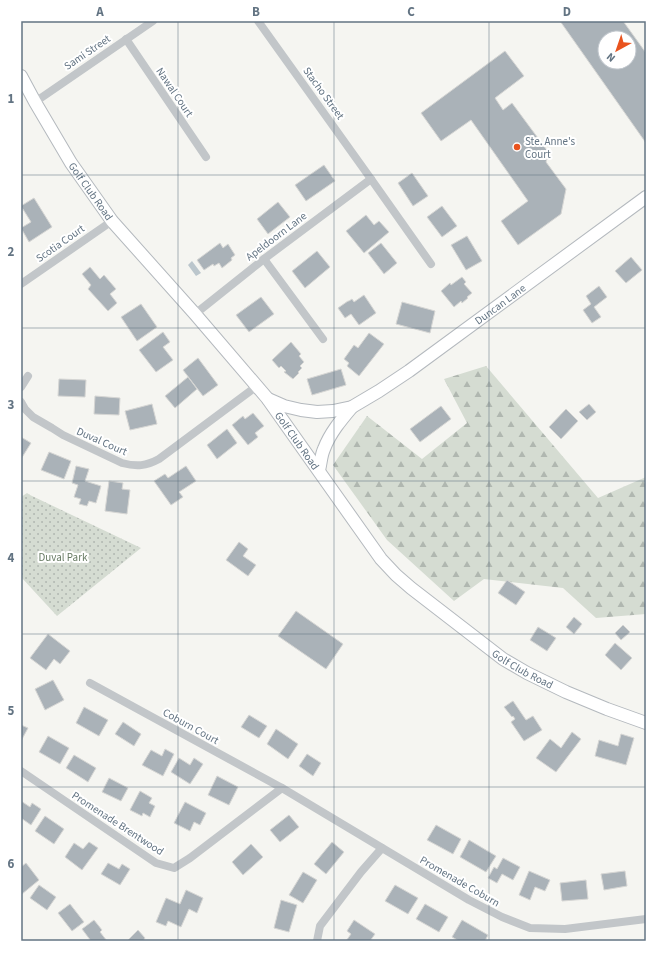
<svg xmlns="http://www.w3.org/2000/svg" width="667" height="962" viewBox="0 0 667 962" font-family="'Source Sans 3',sans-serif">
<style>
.green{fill:url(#green-dots)}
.forest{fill:url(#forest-firs)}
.water{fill:#bbc6cc}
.building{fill:#aab2b8;stroke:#d6d6d4;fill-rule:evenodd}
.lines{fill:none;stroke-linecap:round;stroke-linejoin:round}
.secondary-casing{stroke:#b4b9be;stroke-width:14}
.street{stroke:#c2c6c9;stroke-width:8}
.secondary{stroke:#fff;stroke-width:12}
.grid{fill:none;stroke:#637483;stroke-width:1;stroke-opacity:0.55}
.poi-dot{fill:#e9531e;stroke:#fff;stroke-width:1.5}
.labels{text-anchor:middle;stroke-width:4;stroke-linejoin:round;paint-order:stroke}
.street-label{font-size:11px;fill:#637483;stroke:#fff}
.poi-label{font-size:11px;fill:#637483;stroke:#fff;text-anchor:start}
.park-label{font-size:11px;fill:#667a62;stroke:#fff}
.neatline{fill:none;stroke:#637483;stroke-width:1.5}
.grid-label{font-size:13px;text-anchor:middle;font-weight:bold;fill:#637483}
</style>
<defs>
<pattern id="green-dots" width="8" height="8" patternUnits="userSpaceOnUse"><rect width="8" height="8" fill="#d5dcd2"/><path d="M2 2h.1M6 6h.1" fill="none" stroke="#b0b7b0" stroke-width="1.8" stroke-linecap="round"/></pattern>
<pattern id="forest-firs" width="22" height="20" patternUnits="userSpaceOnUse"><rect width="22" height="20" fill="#d5dcd2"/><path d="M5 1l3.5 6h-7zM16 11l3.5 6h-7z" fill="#b0b7b0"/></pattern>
</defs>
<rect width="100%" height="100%" fill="#f5f5f1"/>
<!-- green -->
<polygon class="green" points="27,493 30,495 141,548 57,616 21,577 21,497"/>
<!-- forest -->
<polygon class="forest" points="486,366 598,498 646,477 646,614 596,618 563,588 484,579 454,601 387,540 333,465 367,416 422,459 467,423 444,379"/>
<!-- water -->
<polygon class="water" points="192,261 201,273 196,276 188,265"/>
<!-- building -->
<g class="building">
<path d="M560,21H623L646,53V143ZM605,38H629V62H605Z"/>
<polygon points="505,51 524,76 495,98 503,110 512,103 549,153 546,162 566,189 561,214 518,245 501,221 528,201 471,120 441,141 421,113"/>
<polygon points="324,165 335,181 306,201 295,185"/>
<polygon points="412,173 428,196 413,206 398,183"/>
<polygon points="34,198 52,227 29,242 21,228 31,222 21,206"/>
<polygon points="278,202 290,217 268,234 257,219"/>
<polygon points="442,206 457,226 442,237 427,217"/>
<polygon points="366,215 374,225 379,221 389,232 364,253 346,231"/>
<polygon points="467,236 482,261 466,270 451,245"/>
<polygon points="220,243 223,248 228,244 235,255 231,258 232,260 222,268 219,263 214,266 213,264 204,270 197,260"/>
<polygon points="381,243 397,263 384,274 368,253"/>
<polygon points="317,251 330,267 305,288 292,271"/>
<polygon points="631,257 642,270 626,283 615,271"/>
<polygon points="90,267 100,279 104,275 116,289 110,294 117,303 108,311 88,289 91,285 82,274"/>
<polygon points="462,277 466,282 464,284 472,293 467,297 468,298 462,303 461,301 454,307 441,291 450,283 451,285"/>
<polygon points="599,286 607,297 594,307 601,317 592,323 583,310 591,304 586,296"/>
<polygon points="364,295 376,313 359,325 351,314 345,318 338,308 348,301 349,301 352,299 354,302"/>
<polygon points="261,297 274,314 249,332 236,315"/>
<polygon points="402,302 435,311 430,333 396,324"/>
<polygon points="141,304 157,327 137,341 121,317"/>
<polygon points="163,332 170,342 163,347 173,360 156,372 139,350"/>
<polygon points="369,333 384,344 359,376 347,366 349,363 344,359 354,345 358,348"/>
<polygon points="291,342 301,354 299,356 304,362 300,366 302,368 298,372 299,373 293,379 284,372 286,371 281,366 279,368 272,360"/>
<polygon points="198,358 218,385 203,396 183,370"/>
<polygon points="341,369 346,385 312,395 307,379"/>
<polygon points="188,377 197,389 175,408 165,396"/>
<polygon points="59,379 86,380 85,397 58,396"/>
<polygon points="95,396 120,398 119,415 94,414"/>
<polygon points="152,404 157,424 130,430 125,411"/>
<polygon points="589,404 596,412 587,420 579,412"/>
<polygon points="441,406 451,419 420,442 410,429"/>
<polygon points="566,409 578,421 561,439 549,427"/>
<polygon points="253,413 264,426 255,433 258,437 248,445 232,425 243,416 245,419"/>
<polygon points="227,429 237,443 217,459 207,445"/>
<polygon points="21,437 31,443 21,459"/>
<polygon points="49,452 71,461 64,479 41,470"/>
<polygon points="76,466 89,469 85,481 101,486 96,503 89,501 87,506 79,504 81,499 74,497 78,485 72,483"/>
<polygon points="186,466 196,481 179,492 183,497 171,505 154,481 165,474 168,478"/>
<polygon points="109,481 123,483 122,489 130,490 127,514 105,511"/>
<polygon points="239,542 248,549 243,556 256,565 248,576 226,560"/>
<polygon points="507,580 525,592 516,605 498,593"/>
<polygon points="296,611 343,644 326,669 278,636"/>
<polygon points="574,617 582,624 574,634 566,627"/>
<polygon points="623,625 630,632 621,640 615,633"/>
<polygon points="538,627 556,638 547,651 530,640"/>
<polygon points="48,634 70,651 60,664 54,659 46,670 30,658"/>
<polygon points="615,643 632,658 621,670 605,655"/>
<polygon points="53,680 64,700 45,710 35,689"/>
<polygon points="513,701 526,720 533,716 542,730 524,741 511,722 515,719 513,716 512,717 504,707"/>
<polygon points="84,707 108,720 99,736 76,723"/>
<polygon points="249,715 267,726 259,738 241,727"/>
<polygon points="123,722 141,734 134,746 115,734"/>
<polygon points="21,725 28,728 21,741"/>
<polygon points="276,729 298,744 288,759 267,744"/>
<polygon points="572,732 581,739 556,772 536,758 550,739 561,748"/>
<polygon points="621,734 634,738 626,765 595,756 599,740 618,746"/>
<polygon points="48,736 69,748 60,764 39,752"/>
<polygon points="165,749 174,754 163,776 142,765 151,750 162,756"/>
<polygon points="307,754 321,763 313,776 299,766"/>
<polygon points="74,755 96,768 88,782 66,768"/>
<polygon points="179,758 190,765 194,758 203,764 190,784 171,772"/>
<polygon points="217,776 238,787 229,805 208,795"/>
<polygon points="109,778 128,788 121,801 102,792"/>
<polygon points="140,791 152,798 149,803 155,806 150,817 143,813 142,816 130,810"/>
<polygon points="21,801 30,807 32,803 41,809 31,825 21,818"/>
<polygon points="185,802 206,813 200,825 194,822 190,831 174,823"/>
<polygon points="289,815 299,827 280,842 270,830"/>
<polygon points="45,816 64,829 54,844 35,831"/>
<polygon points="436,825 461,839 453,854 427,840"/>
<polygon points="469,840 496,856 486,872 460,857"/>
<polygon points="89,842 98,848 82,870 65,857 74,843 83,849"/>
<polygon points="332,842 344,852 326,874 314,864"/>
<polygon points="251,844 263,857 243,875 232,862"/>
<polygon points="503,858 520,867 513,880 502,874 497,883 488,878 494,867 497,869"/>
<polygon points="26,863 39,880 22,894 21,867"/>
<polygon points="108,863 119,869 122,864 130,869 120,885 101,874"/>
<polygon points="529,871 550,880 545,891 535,887 530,900 519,895"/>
<polygon points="625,871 627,886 604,890 601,874"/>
<polygon points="303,872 317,880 303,903 289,895"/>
<polygon points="586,880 588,899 562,901 560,883"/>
<polygon points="39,885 56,897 47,910 30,898"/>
<polygon points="395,885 418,898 408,914 385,901"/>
<polygon points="186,890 203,898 197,913 189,909 181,927 168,921 166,926 156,922 166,898 180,904"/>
<polygon points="281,900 297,905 289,932 274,928"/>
<polygon points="70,904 84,922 72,931 58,913"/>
<polygon points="425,904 448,917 439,932 416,919"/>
<polygon points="94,920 102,930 100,932 107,941 91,941 82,929"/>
<polygon points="354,920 375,934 370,941 346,941 351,934 347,931"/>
<polygon points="462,920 488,935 485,941 459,941 452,937"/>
<polygon points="138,930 145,938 143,941 128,941 128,940"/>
</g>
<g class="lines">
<defs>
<g id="secondary">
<path id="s1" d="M21,76L35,102L71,163L112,221L195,314L267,398L381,559L396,575L411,588L503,659L527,673L566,692L607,709L646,723"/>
<path id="s2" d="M268,399L284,406L301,410L317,412L333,411L352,407L379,391L409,371L646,197"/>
<path d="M319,470C321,463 321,455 324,449C330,433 341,420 352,407"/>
</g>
</defs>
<!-- secondary casing -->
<use href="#secondary" class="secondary-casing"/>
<!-- street -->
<g class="street">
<polyline points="258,21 371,179 431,264"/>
<polyline points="126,39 206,157"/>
<polyline points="35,102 153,21"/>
<polyline points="264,259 323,339"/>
<polyline points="21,284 112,221"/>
<polyline points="195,314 264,259 371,179"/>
<polyline points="21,387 28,376"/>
<path d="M21,402L25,409L33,417L52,428L63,435L122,463C137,467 146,466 159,459L257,386"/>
<polyline points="90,683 282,788 469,900 502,917 530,928 565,929 646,919"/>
<polyline points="21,771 156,863 174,868 190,858 282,788"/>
<polyline points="317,941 320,926 361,872 382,848"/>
</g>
<!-- secondary -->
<use href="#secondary" class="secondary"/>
</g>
<!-- grid -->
<path class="grid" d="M178,21V941M334,21V941M489,21V941M21,175H646M21,328H646M21,481H646M21,634H646M21,787H646"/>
<!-- markers -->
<circle class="poi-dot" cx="517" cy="147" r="4"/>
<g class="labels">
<!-- street labels -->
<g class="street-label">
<text transform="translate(87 52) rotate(-34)" y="4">Sami Street</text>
<text transform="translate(175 92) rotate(56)" y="4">Nawal Court</text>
<text transform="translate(324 93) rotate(54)" y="4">Stacho Street</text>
<text dy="4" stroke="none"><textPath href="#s1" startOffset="135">Golf Club Road</textPath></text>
<text transform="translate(276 236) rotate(-37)" y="4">Apeldoorn Lane</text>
<text transform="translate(60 243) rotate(-35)" y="4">Scotia Court</text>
<text dy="4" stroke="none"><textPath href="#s2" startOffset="267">Duncan Lane</textPath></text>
<text transform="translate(102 441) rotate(24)" y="4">Duval Court</text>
<text dy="4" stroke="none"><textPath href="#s1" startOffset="459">Golf Club Road</textPath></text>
<text dy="4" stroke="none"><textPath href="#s1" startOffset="784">Golf Club Road</textPath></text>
<text transform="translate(191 726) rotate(29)" y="4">Coburn Court</text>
<text transform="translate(118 823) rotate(33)" y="4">Promenade Brentwood</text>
<text transform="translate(460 881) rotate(30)" y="4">Promenade Coburn</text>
</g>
<!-- poi labels -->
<g class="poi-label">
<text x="525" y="145">Ste. Anne's<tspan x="525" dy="13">Court</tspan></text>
</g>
<!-- park labels -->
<g class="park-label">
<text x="63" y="561">Duval Park</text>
</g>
</g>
<!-- border -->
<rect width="667" height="962" fill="none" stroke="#ffffff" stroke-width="44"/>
<!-- north arrow -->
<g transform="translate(617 50) rotate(220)"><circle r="19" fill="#ffffff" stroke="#c1c7cd"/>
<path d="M0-3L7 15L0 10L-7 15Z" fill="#e9531e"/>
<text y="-6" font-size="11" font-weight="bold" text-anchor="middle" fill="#637483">N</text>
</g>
<rect x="22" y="22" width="623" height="918" class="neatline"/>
<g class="grid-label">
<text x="100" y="16">A</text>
<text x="256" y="16">B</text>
<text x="411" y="16">C</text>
<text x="567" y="16">D</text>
<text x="11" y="103">1</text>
<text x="11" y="256">2</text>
<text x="11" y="409">3</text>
<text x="11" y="562">4</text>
<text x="11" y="715">5</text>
<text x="11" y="868">6</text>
</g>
</svg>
